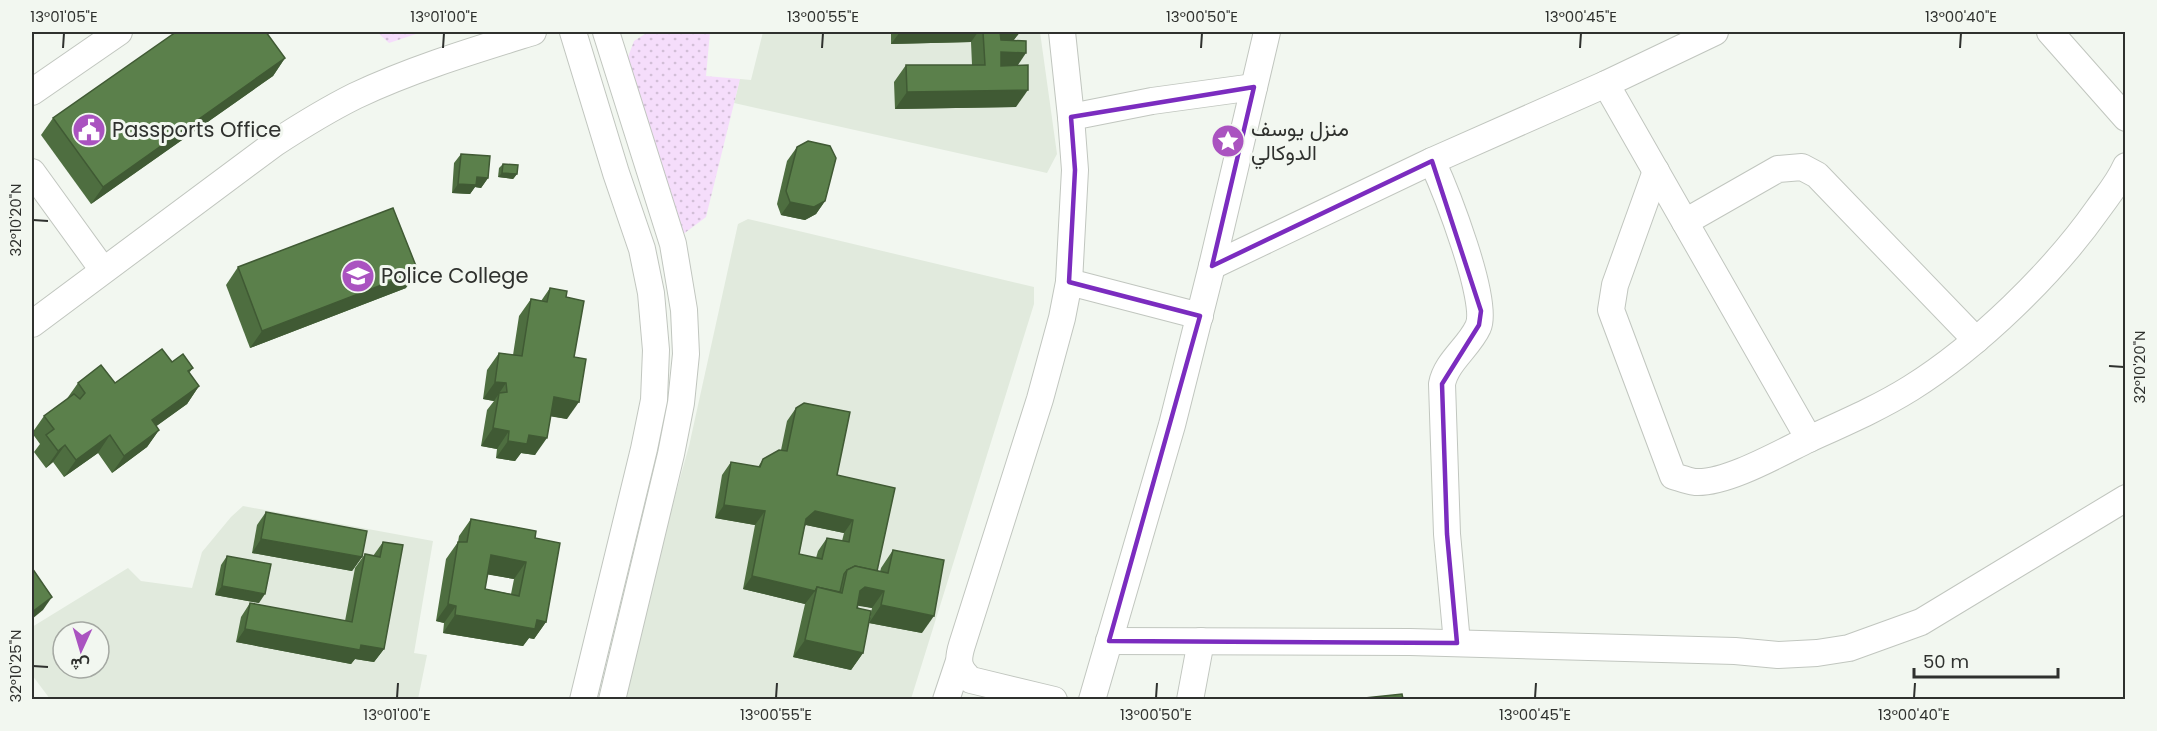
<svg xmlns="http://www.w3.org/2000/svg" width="2157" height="731" viewBox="0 0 2157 731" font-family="Poppins,Vazirmatn,sans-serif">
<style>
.built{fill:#e1eadd;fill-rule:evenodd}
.green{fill:url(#green-dots)}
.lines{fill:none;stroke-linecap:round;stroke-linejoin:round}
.minor-casing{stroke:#c1c6bf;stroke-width:28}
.minor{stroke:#fff;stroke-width:26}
.wall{fill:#4e6e40;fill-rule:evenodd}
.shaded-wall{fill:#405a34}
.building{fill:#5b804b;stroke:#405a34;stroke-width:1.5;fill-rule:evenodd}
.marked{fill:none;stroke:#7b2cbf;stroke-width:4.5;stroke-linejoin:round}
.ticks{fill:none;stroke:#2f312e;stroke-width:2}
.labels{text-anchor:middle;stroke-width:6;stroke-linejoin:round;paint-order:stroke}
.poi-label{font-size:21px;fill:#2f312e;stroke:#f2f7f0;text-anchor:start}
.neatline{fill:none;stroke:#2f312e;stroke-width:2}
.ticks-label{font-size:15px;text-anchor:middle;fill:#2f312e}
</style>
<defs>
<pattern id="green-dots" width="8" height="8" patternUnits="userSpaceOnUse" patternTransform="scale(1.5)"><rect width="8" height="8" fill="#f5ddfb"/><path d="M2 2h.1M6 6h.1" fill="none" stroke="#d2bed7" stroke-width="1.8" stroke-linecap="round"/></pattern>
</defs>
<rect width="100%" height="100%" fill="#f2f7f0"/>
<!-- built -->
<g class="built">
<polygon points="763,32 1040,32 1057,154 1047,173 734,103 740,79 751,80"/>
<polygon points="748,219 1034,287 1034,304 911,699 618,700 689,446 738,224"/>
<path d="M243,506L433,541L414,653L427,655L418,699H50L32,675V627L128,568L141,581L192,588L202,552L231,517ZM63,632H99V668H63Z"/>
</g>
<!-- green -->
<g class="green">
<polygon points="377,32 416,32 416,34 389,43"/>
<polygon points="648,32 710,32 706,76 740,79 706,217 682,235 629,81 628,57 634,41"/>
</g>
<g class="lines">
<defs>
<g id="minor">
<polyline points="573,32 616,173 642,249 651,293 656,350 654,400 644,449 583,700"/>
<polyline points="606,32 673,244 684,310 686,354 681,403 671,454 612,700"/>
<polyline points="2050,32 2126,118"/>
<path d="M1606,84L1809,439C1844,423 1879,408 1911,388C1978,346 2053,273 2098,209C2108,195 2119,182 2126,166"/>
<polyline points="32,92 119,32"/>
<polyline points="1071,117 1152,101 1254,87"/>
<path d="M1432,161C1445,189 1490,302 1478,327C1469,347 1446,362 1442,384L1447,534L1457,643"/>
<path d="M1656,171L1615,285L1611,310L1673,476C1680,478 1688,481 1695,482C1726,484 1780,453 1809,439"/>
<polyline points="32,172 103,270"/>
<polyline points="1685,222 1778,169 1802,167 1817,175 1976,340"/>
<polyline points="1212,266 1432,161 1606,84 1715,32"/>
<polyline points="1069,282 1200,316"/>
<path d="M32,324L275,143C301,126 327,110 355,96C412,69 472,51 533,32"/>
<polyline points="1109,641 1410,642 1735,651 1778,655 1817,653 1849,648 1921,622 2126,498"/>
<polyline points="946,700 958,664"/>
<path d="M1054,700L971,680C958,669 957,661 962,645L1040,399L1062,318L1069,282L1075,170L1071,117L1062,32"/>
<polyline points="1092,700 1172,425 1212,266 1267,32"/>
<polyline points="1190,700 1201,641"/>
</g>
</defs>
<!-- minor casing -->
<use href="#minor" class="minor-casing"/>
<!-- minor -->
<use href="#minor" class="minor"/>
</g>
<!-- wall -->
<g class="wall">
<polygon points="891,32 1020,32 1013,41 1018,65 1016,107 895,109 894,82 906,65 972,65 971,42 891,44"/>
<polygon points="285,58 273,76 91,204 41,135 53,118"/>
<polygon points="797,147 825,201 816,214 805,220 781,215 777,204 787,161"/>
<polygon points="461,154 488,178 481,188 475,187 470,194 452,193 454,163"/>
<polygon points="503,164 517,174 513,179 498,177 499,168"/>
<polygon points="238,267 406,288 250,348 226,285"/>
<polygon points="550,288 566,297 574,357 567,419 551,416 535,455 521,453 515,461 496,458 497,449 481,446 487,410 494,401 483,399 487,370 499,353 513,355 519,316 531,299 541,301"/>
<polygon points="172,362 193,368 189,373 199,386 187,404 156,426 159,430 147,447 112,473 98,453 64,477 53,462 46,468 34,452 40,444 32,433 44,416 66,400 78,383 115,383"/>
<path d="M796,408L837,475L877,571L880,572L881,568L893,550L922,633L869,623L872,608L858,605L863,653L851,670L793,657L805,604L743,589L755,525L715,518L722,475L731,462L758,467L763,459L781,450L787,421ZM806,525L844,533L842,541L827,538L818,551L816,558L799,554L804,526Z"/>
<polygon points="266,512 362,557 352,571 252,553 257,525"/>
<path d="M471,519L535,538L546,622L534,639L529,638L523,646L443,633L444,623L436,621L446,559L458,542L459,536ZM487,574L514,579L511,594L485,589Z"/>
<polygon points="383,542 384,649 374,662 355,659 351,664 236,642 241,617 250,603 345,621 355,568 365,554 373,556"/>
<polygon points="227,556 259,603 215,595 221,565"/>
</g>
<!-- shaded-wall -->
<g class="shaded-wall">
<polygon points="900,32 978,32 971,42 891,44"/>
<polygon points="994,32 1020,32 1013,41 987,41"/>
<polygon points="1001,52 1026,53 1014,71 989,70"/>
<polygon points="285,58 273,76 91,204 103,187"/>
<polygon points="1028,90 1016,107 895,109 907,92"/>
<polygon points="502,173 517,174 513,179 498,177"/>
<polygon points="477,177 488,178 481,188 475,187 470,194 452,193 458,184"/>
<polygon points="825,201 816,214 805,220 781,215 790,202"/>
<polygon points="418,271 406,288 250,348 262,331"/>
<polygon points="495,382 506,383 494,401 483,399"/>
<polygon points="199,386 187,404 140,438 152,420"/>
<polygon points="554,397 579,402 567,419 542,415"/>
<polygon points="493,428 509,431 497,449 481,446"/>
<polygon points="159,430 147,447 112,473 124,456"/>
<polygon points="110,435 98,453 64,477 76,460"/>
<polygon points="529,435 547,438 535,455 521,453 515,461 496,458 508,441"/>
<polygon points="65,445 53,462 46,468 58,451"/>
<polygon points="724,505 765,511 755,525 715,518"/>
<polygon points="815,511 853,520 844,533 806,525 796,532 806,519"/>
<polygon points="261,539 362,557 352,571 252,553"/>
<polygon points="491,555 526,562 514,579 479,573"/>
<polygon points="752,576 815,591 805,604 743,589"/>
<polygon points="844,584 884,591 872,608 853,605"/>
<polygon points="222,586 265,594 259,603 215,595"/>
<polygon points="52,597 43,610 32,619 32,612"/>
<polygon points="448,604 456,606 444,623 436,621"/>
<polygon points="881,605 934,616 922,633 869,623"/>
<polygon points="455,615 537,620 546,622 534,639 529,638 523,646 443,633"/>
<polygon points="245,629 361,645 384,649 374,662 355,659 351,664 236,642"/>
<polygon points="805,640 863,653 851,670 793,657"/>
</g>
<!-- building -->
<g class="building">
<polygon points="176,32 266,32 285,58 103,187 53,118"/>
<polygon points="983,32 1000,32 1001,40 1026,41 1026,53 1001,52 1001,66 1028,65 1028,90 907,92 906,65 985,65"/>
<polygon points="808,141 830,146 836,158 825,201 814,207 790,202 786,191 797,147"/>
<polygon points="461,154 490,156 488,178 477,177 476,185 458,184"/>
<polygon points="503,164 518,165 517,174 502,173"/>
<polygon points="393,208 418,271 262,331 238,267"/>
<polygon points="550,288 567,291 566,297 584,301 574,357 586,359 579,402 554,397 547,438 529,435 527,444 508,441 509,431 493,428 499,393 507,392 506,383 495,382 499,353 522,356 531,299 547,302"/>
<polygon points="162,349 172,362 183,354 193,368 188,371 199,386 152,420 159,430 124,456 110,435 76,460 65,445 58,451 46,435 54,429 44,416 74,394 80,399 85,393 78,383 101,365 115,383"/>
<path d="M804,403L850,412L837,475L895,488L877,571L855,566L847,570L844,574L840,592L817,587L815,591L752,576L765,511L724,505L731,462L760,467L763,459L779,450L787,451L796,408ZM815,511L853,520L849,542L827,538L822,559L799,554L806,519Z"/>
<polygon points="266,512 367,531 362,557 261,539"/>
<path d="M471,519L536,531L535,538L560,543L546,622L537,620L535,629L455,615L456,606L448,604L458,542H467ZM491,555L526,562L519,596L485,589Z"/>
<polygon points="383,542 403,545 384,649 361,645 360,650 245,629 250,603 352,622 365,554 380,557"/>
<polygon points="893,550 944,560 934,616 881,605 884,591 865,587 860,591 857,608 871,611 863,653 805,640 817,587 842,593 847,570 855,566 888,573"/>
<polygon points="227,556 271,564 265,594 222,586"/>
<polygon points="32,568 52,597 32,612"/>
<polygon points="1402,694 1403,699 1355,699"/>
</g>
<!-- marked area -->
<path class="marked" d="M1254,87L1212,266L1432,161L1481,311L1479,325L1442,384L1447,534L1457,643L1109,641L1200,316L1069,282L1075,170L1071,117Z"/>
<!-- ticks -->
<path class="ticks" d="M63,48L64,33M443,48L444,33M822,48L823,33M1201,48L1202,33M1580,48L1581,33M1960,48L1961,33M33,220L48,221M2109,366L2124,367M33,666L48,667M397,698L398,683M776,698L777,683M1156,698L1157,683M1535,698L1536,683M1914,698L1915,683"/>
<!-- icons -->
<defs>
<symbol id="civic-disc" viewBox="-11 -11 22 22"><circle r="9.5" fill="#aa53c0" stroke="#f2f7f0"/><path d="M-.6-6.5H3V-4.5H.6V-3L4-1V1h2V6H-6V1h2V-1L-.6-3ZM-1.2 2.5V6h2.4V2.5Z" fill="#fff"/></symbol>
<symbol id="sight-disc" viewBox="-11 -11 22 22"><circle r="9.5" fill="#aa53c0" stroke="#f2f7f0"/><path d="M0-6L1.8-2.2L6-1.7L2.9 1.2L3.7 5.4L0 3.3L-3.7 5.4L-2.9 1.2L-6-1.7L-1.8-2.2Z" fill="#fff"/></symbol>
<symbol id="university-disc" viewBox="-11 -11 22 22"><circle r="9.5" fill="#aa53c0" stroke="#f2f7f0"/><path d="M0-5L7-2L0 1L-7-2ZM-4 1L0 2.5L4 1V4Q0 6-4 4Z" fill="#fff"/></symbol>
</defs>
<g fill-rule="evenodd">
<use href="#civic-disc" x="70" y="111" width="38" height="38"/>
<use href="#sight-disc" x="1209" y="122" width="38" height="38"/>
<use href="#university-disc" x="339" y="257" width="38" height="38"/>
</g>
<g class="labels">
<!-- poi labels -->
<g class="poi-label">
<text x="1251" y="136">منزل يوسف<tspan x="1251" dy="24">الدوكالي</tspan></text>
<text x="112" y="137">Passports Office</text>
<text x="381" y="283">Police College</text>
</g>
</g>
<!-- border -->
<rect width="2157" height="731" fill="none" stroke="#f2f7f0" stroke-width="66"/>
<!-- north arrow -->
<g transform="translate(81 650) rotate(184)"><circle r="28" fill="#f2f7f0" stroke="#a4a8a2" stroke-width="1.5"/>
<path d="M0-4.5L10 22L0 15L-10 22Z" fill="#aa53c0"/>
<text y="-9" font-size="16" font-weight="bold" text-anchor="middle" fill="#2f312e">ش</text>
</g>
<!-- scale -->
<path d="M1914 668v9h144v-9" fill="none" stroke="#2f312e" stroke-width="3"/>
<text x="1923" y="668" font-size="18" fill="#2f312e" stroke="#f2f7f0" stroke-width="4.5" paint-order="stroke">50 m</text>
<rect x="33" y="33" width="2091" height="665" class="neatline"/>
<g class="ticks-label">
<text x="64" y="22">13°01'05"E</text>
<text x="444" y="22">13°01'00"E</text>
<text x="823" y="22">13°00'55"E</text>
<text x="1202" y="22">13°00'50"E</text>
<text x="1581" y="22">13°00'45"E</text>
<text x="1961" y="22">13°00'40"E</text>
<text transform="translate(16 220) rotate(-90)" y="5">32°10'20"N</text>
<text transform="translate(2140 367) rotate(-90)" y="5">32°10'20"N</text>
<text transform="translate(16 666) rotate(-90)" y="5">32°10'25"N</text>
<text x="397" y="720">13°01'00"E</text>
<text x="776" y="720">13°00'55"E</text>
<text x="1156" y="720">13°00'50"E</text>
<text x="1535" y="720">13°00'45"E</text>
<text x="1914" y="720">13°00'40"E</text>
</g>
</svg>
